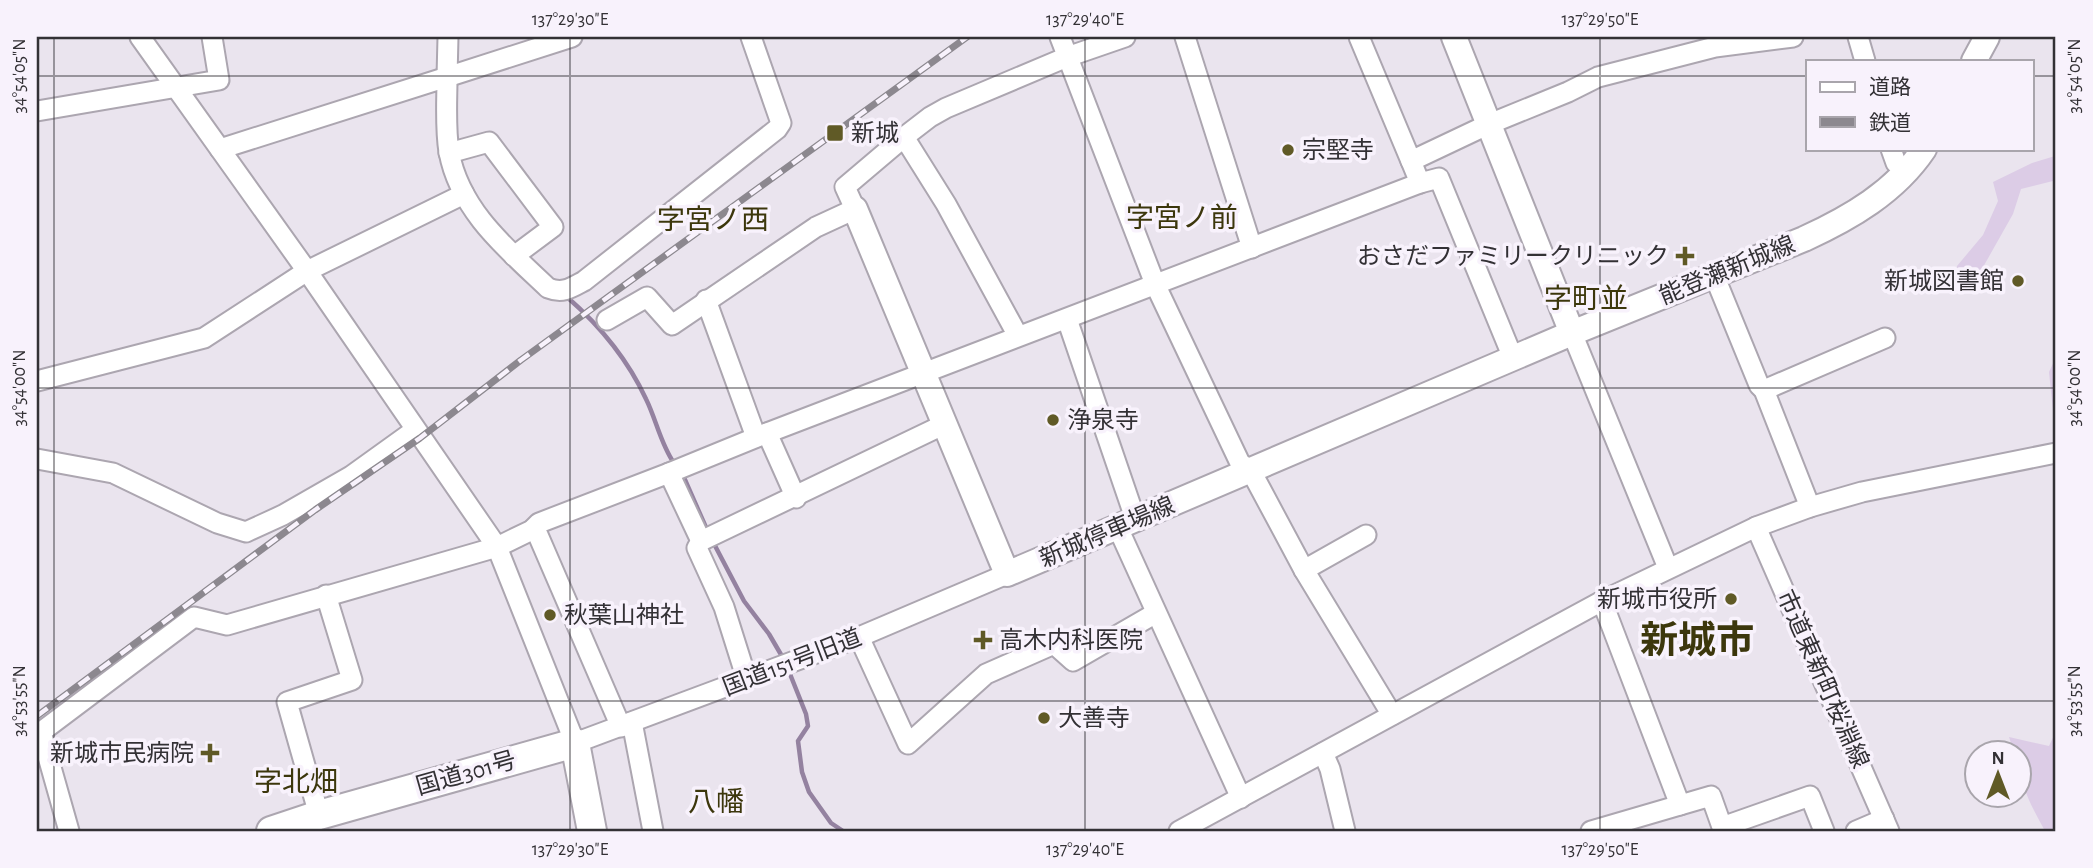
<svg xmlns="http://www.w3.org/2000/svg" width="2093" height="868" viewBox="0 0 2093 868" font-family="'Alegreya Sans','Noto Sans JP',sans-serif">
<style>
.green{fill:#dccce6}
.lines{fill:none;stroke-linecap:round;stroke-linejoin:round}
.stream{stroke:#9482a0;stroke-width:4.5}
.minor-casing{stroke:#aca6b0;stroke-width:23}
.major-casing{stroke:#aca6b0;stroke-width:28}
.highway-casing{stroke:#aca6b0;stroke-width:32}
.minor{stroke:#fff;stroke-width:19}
.major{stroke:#fff;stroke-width:24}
.highway{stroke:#fff;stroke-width:28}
.rail-casing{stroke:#8c888f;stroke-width:7}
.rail{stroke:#f8f2fc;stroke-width:4.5;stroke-dasharray:13;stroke-linecap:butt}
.ticks{fill:none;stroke:#333135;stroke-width:2;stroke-opacity:0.45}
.poi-dot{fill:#605a26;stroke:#f8f2fc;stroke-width:2.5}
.labels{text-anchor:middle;stroke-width:7;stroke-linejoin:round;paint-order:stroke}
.poi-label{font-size:24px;fill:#333135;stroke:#f8f2fc;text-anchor:start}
.street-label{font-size:24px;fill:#333135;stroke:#f8f2fc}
.quarter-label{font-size:28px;fill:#3c370c;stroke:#f8f2fc}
.town-label{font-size:38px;font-weight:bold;fill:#3c370c;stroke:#f8f2fc}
.neatline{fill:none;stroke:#333135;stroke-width:2.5}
.ticks-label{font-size:18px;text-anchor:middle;fill:#333135}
</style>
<rect width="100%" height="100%" fill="#eae4ee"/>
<!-- green -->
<g class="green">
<polygon points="2055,156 2053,181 2021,189 2013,214 1978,276 1958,289 1957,266 1983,235 1998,201 1993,182 2032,163"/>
<polygon points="2056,357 2056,411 2053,411 2049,372"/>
<path d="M2056,731V831H2045C2029,801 2020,788 2020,752H2014L2009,737L2049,746Z"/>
</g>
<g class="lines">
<!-- stream -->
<g class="stream">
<path d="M567,297C599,325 628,360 646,399C656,419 661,445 674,463"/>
<polyline points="682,473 708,532"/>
<polyline points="712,540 744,601 769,634 783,658"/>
<polyline points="788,669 806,714 808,726 798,741 802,772 809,792 831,823 843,831"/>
</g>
<defs>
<g id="minor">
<polyline points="140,37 307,271 497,547 575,743 859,637 1007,574"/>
<polyline points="448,37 447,77 572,37"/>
<polyline points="1060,37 1155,284 1240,463 1251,471 1304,570 1392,715"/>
<polyline points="1185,37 1252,248"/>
<polyline points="1359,37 1411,161"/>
<polyline points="1858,37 1865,61"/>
<polyline points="37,111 219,80 212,37"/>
<polyline points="904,137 946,204 1018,336"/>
<path d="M220,149L447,77C447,102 445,127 449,152C460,211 507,249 548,288C563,294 571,288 584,281L777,129L781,123L751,37"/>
<polyline points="1891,149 1896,163 1905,171"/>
<polyline points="449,153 489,142 553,227 514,256"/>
<polyline points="1420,183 1411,161 1487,125 1568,92 1598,77 1715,47 1793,37"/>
<polyline points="1714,275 1759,385 1764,390 1810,507"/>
<polyline points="706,300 756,437"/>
<polyline points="1067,319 1136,521"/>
<polyline points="607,320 647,297 672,325 816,227 855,209 845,187 904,137 930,117 946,108 1067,57 1125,37"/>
<polyline points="1572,333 1668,568"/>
<polyline points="37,381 204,338 307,271 464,194"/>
<polyline points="1764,390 1885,338"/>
<polyline points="767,433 796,498"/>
<polyline points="37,459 113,473 217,523 246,532 283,515 351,476 415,430"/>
<polyline points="669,473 701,541"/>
<polyline points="1756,527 1889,831"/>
<polyline points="1118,528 1241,798"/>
<polyline points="532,530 538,535 621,727"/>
<polyline points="1304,570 1366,535"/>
<polyline points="1602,601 1680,805"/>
<polyline points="859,637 908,744 986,674 1054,644 1073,661 1156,613"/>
<polyline points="747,680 724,607 697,548 701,541 945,424"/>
<polyline points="632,722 653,831"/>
<polyline points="1323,753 1330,769 1345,831"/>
<polyline points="319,815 287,702 352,680 326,595"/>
<polyline points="69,831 41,732 194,617 227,625 497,547 532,530 539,523 669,473 767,433 1420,183 1439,178 1513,358"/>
<polyline points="1179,831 1602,601 1756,527 1810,507 1862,492 2056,453"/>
<polyline points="1591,831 1711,796 1722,827 1810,796 1824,831"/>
<polyline points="1856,831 1884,819"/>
</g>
<g id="major">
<polyline points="1454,37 1572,333"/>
<polyline points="1974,61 1987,37"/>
<path d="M855,209L1007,574L1572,333L1804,239C1850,218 1895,192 1924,149"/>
</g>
<polyline id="highway" points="271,831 319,815 575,743 592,831"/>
</defs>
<!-- minor casing -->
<use href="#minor" class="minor-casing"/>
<!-- major casing -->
<use href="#major" class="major-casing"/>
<!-- highway casing -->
<use href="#highway" class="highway-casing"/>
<!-- minor -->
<use href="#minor" class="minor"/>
<!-- major -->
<use href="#major" class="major"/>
<!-- highway -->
<use href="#highway" class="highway"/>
<defs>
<polyline id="rail" points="37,716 315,510 420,438 521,360 967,37"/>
</defs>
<!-- rail casing -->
<use href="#rail" class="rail-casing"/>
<!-- rail -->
<use href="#rail" class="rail"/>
</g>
<!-- ticks -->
<path class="ticks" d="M54,37V831M570,37V831M1085,37V831M1600,37V831M37,76H1808M2032,76H2056M37,388H2056M37,701H2056"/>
<!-- markers -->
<g class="poi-dot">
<rect x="826" y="124" width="18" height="18" rx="3.5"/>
<circle cx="1288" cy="150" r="7"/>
<path d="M1681.5 245.5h7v7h7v7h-7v7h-7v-7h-7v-7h7z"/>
<circle cx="2018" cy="281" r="7"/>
<circle cx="1053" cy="420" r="7"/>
<circle cx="1731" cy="599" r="7"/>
<circle cx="550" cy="615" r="7"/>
<path d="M979.5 629.5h7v7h7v7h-7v7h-7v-7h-7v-7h7z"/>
<circle cx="1044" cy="718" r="7"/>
<path d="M206.5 742.5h7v7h7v7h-7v7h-7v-7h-7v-7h7z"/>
</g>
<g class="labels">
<!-- poi labels -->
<g class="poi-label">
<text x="851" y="141">新城</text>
<text x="1302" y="158">宗堅寺</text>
<text x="1669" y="264" text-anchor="end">おさだファミリークリニック</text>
<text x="2004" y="289" text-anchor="end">新城図書館</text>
<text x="1067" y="428">浄泉寺</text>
<text x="1717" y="607" text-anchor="end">新城市役所</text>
<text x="564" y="623">秋葉山神社</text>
<text x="999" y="648">高木内科医院</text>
<text x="1058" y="726">大善寺</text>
<text x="194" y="761" text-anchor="end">新城市民病院</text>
</g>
<!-- street labels -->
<g class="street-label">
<text transform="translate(1727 270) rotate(-22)" y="8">能登瀬新城線</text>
<text transform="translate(1107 532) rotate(-23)" y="8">新城停車場線</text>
<text transform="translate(792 662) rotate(-21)" y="8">国道151号旧道</text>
<text transform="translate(1823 679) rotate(66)" y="8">市道東新町桜淵線</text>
<text transform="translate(466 773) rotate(-16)" y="8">国道301号</text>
</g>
<!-- quarter labels -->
<g class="quarter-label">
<text x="1182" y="227">字宮ノ前</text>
<text x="713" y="229">字宮ノ西</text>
<text x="1586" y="308">字町並</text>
<text x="296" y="791">字北畑</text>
<text x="716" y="811">八幡</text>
</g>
<!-- town labels -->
<g class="town-label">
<text x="1697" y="653">新城市</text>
</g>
</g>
<!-- border -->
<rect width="2093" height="868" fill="none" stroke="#f8f2fc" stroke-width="77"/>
<!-- legend -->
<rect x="1806" y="60" width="228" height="91" fill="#f8f2fc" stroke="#a9a5ac" stroke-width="2"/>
<rect x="1820" y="82" width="35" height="10" fill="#ffffff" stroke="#a9a5ac" stroke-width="2"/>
<text x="1869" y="94" font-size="21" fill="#333135">道路</text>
<rect x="1820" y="117" width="35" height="10" fill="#8c888f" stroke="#a9a5ac" stroke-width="2"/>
<text x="1869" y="130" font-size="21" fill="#333135">鉄道</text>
<!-- north arrow -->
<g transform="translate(1998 774)"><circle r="33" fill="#f8f2fc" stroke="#a9a5ac" stroke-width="2"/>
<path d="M0-5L12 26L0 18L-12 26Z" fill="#605a26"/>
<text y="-10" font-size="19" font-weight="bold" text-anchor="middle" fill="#333135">N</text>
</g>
<rect x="38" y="38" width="2016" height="792" class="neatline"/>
<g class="ticks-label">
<text x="570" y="25">137°29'30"E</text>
<text x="1085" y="25">137°29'40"E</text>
<text x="1600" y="25">137°29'50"E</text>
<text transform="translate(19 76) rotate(-90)" y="6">34°54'05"N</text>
<text transform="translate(2074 76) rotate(-90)" y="6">34°54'05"N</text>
<text transform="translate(19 388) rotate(-90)" y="6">34°54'00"N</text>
<text transform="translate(2074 388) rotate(-90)" y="6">34°54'00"N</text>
<text transform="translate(19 701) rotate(-90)" y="6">34°53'55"N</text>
<text transform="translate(2074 701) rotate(-90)" y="6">34°53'55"N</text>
<text x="570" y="855">137°29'30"E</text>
<text x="1085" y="855">137°29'40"E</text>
<text x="1600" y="855">137°29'50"E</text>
</g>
</svg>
